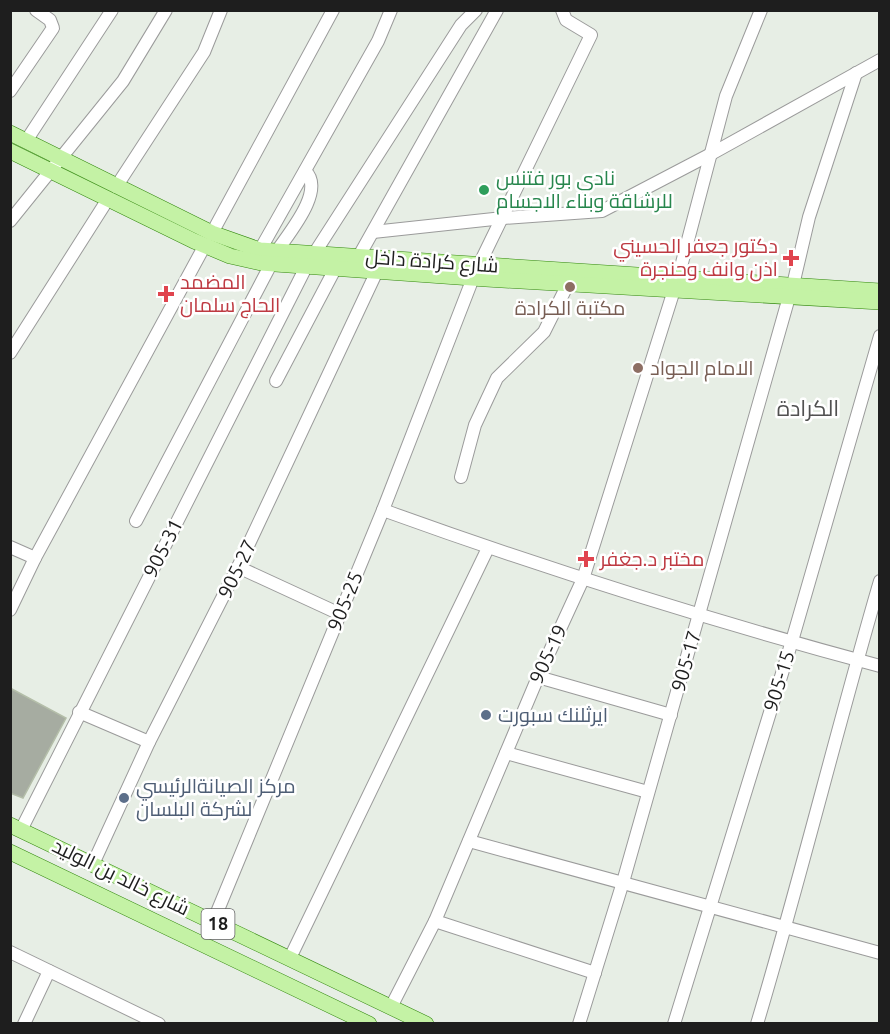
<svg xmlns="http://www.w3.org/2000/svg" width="890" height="1034" viewBox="0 0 890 1034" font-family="Ubuntu,Cairo,sans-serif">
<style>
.building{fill:#a6aca1;stroke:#b4bea9;stroke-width:1.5}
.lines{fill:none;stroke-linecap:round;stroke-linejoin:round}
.minor-casing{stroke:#9b9b9b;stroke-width:14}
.major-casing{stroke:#33880f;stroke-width:16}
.minor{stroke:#fff;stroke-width:12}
.major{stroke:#c4f2a5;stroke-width:15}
.leisure-dot{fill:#2e9e5b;stroke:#fff;stroke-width:2}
.health-dot{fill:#e0444e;stroke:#fff;stroke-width:2}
.education-dot{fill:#8d6e63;stroke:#fff;stroke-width:2}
.service-dot{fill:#5c6f8a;stroke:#fff;stroke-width:2}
.labels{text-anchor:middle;stroke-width:5;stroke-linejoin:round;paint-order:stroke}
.shield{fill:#fff;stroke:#626262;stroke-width:1.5}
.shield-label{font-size:18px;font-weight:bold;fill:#1e1e1e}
.leisure-label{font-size:20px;fill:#27864d;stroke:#fff;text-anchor:start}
.health-label{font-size:20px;fill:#be3a42;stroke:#fff;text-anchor:start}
.street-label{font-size:20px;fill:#1e1e1e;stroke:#fff}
.education-label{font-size:20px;fill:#785e54;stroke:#fff}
.service-label{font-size:20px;fill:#4e5e75;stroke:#fff;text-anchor:start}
.quarter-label{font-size:22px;fill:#515151;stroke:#fff}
</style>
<rect width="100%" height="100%" fill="#e7eee5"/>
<!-- building -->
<polygon class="building" points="10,688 66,718 23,798 10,793"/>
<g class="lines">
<defs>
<g id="minor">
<polyline points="10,91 53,28 50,20 36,10"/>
<polyline points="26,141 112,10"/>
<polyline points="116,187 204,52 221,10"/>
<polyline points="10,221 123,81 166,10"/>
<polyline points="373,232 503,218 602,211 711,154 880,60"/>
<polyline points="212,233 333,10"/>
<polyline points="260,250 378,41 391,10"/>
<path d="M277,251C289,233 326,190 305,171"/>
<polyline points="314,254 461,25 476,10"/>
<polyline points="359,256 497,10"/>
<polyline points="479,265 591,35 566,20 562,10"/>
<polyline points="678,278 726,96 761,10"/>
<polyline points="793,285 809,217 856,73"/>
<polyline points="10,353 108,199"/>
<polyline points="276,381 335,269"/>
<polyline points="461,477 475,425 497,378 544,332 568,284"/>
<path d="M383,510C546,569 712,621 880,666"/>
<polyline points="136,521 271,264"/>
<polyline points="10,547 35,558"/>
<polyline points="238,567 340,614"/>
<polyline points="10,610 35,558 205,245"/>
<polyline points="538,677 671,715"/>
<polyline points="79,712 149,742"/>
<polyline points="506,753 648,792"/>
<polyline points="21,830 306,267"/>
<polyline points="469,841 880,953"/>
<polyline points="93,864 149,742 238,567 377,271"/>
<polyline points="435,921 595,973"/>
<polyline points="213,922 383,510 473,278"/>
<polyline points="10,952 159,1024"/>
<polyline points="290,958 488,548"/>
<polyline points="391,1007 435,921 538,677 583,579 674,290"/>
<polyline points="24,1024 49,971"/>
<polyline points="579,1024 623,882 789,297"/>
<polyline points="674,1024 792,641 880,336"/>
<path d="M757,1024C801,877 837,728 880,581"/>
</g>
<g id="major">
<polyline points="10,133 212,233 260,250 880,291"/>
<polyline points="10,151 194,241 230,256 261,263 486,279 880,302"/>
<polyline points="10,825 426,1024"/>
<polyline points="10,852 369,1024"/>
</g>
</defs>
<!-- minor casing -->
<use href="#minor" class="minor-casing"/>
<!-- major casing -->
<use href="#major" class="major-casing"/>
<!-- minor -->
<use href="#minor" class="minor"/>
<!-- major -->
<use href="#major" class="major"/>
</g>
<!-- markers -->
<circle class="leisure-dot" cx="484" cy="190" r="6"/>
<g class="health-dot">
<path d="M788 249h6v6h6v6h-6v6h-6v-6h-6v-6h6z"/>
<path d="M163 285h6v6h6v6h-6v6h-6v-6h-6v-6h6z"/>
<path d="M583 550h6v6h6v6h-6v6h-6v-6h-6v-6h6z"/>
</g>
<g class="education-dot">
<circle cx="570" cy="287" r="6"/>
<circle cx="638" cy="368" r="6"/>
</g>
<g class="service-dot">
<circle cx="486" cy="715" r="6"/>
<circle cx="124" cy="798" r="6"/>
</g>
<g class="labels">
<!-- shield labels -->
<rect class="shield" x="201.5" y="909" width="33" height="30" rx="4.5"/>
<g class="shield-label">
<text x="218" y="930">18</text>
</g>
<!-- leisure labels -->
<g class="leisure-label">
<text x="496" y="185">نادي بور فتنس<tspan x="496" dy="23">للرشاقة وبناء الاجسام</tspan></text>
</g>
<!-- health labels -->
<g class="health-label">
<text x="778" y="253" text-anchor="end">دكتور جعفر الحسيني<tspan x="778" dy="23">اذن وانف وحنجرة</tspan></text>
<text x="180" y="289">المضمد<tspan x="180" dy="23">الحاج سلمان</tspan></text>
<text x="600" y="566">مختبر د.جغفر</text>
</g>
<!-- street labels -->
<g class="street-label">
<text transform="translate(432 261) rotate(4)" y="7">شارع كرادة داخل</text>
<text transform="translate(163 548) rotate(-63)" y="7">905-31</text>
<text transform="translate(237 569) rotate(-64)" y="7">905-27</text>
<text transform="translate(345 601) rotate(-68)" y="7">905-25</text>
<text transform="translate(548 654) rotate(-65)" y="7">905-19</text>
<text transform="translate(686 661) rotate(-74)" y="7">905-17</text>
<text transform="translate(779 681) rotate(-73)" y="7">905-15</text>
<text transform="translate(121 877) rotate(26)" y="7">شارع خالد بن الوليد</text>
</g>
<!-- education labels -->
<g class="education-label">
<text x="570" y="315">مكتبة الكرادة</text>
<text x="650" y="375" text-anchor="start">الامام الجواد</text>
</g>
<!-- service labels -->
<g class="service-label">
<text x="498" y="722">ايرثلنك سبورت</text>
<text x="136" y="793">مركز الصيانةالرئيسي<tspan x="136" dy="23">لشركة البلسان</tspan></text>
</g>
<!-- quarter labels -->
<g class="quarter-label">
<text x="808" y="416">الكرادة</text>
</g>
</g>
<!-- border -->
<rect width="890" height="1034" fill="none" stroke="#1e1e1e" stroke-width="24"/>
</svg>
